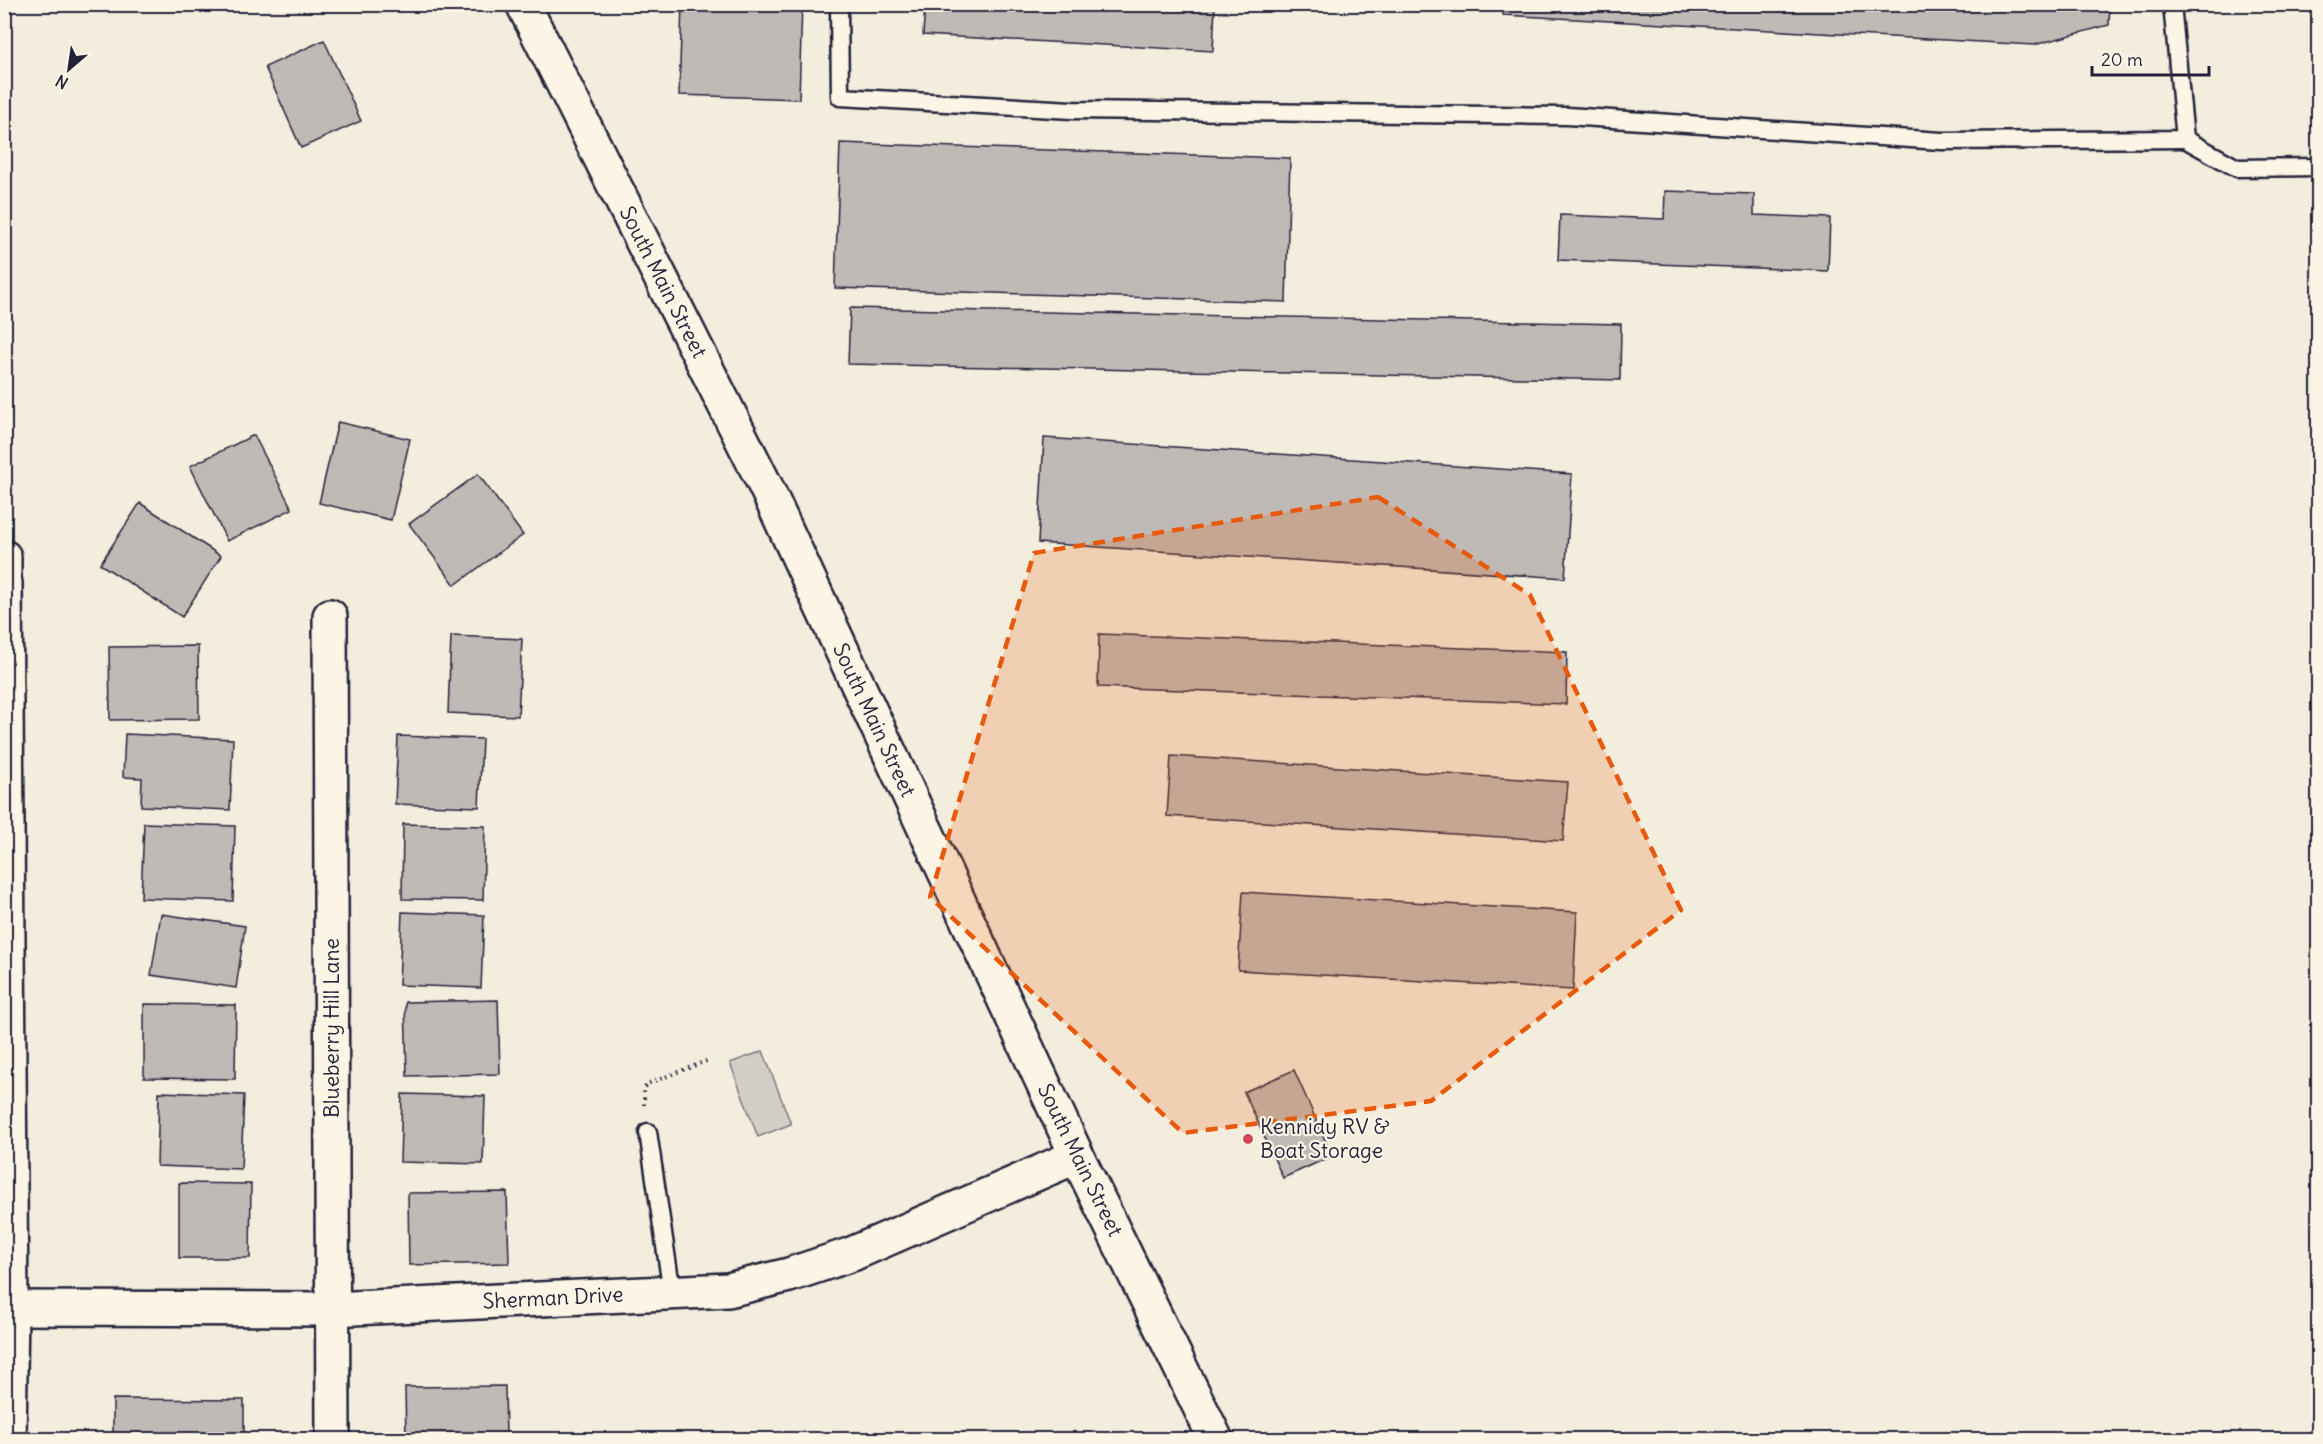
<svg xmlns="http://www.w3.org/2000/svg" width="2323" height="1444" viewBox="0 0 2323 1444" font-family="Delius,sans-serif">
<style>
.green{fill:#d4cfc6;stroke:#7b7880;stroke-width:1.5}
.building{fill:#bfbab6;stroke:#22223b;stroke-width:1.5}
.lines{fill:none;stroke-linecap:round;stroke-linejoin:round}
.lane-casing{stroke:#22223b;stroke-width:21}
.street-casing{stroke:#22223b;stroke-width:38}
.secondary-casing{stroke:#22223b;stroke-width:38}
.path{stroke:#22223b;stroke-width:4;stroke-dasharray:1.5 4.5;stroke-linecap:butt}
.lane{stroke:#fcf5e5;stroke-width:16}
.street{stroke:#fcf5e5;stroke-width:33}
.secondary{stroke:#fcf5e5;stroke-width:33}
.marked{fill:#e8590c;fill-opacity:0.2;stroke:#e8590c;stroke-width:4.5;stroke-dasharray:12 8;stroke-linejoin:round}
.poi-dot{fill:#d1495b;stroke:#fcf5e5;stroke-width:2}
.labels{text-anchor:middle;stroke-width:4.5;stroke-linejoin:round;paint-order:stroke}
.street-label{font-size:21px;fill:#22223b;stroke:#fcf5e5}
.poi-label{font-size:21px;fill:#22223b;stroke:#fcf5e5;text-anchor:start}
</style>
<rect width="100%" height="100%" fill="#f3edde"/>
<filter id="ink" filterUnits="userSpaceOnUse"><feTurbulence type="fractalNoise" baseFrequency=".0167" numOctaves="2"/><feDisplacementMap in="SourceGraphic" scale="12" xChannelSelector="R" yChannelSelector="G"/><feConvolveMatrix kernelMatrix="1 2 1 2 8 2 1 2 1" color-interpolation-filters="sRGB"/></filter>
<g filter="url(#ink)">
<!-- green -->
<polygon class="green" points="763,1051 791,1124 758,1137 730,1063"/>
<!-- building -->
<g class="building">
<polygon points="682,4 802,4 799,99 679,95"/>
<polygon points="925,4 1215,4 1213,51 923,35"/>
<polygon points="1503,4 2110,4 2109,25 2034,45 1503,15"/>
<polygon points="324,40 361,121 301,148 265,67"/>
<polygon points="840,143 1290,158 1286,302 835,288"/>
<polygon points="1665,191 1754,194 1754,215 1830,218 1828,271 1558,260 1560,215 1664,219"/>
<polygon points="850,308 1621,324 1620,380 848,364"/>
<polygon points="338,422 410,439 391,520 319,503"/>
<polygon points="254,435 292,509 227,541 190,466"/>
<polygon points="1044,438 1572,474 1565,578 1038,543"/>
<polygon points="478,474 523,535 455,585 409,524"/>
<polygon points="140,503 221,556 182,617 100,564"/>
<polygon points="1099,634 1567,652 1566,704 1098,687"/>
<polygon points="451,636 522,639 518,716 448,713"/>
<polygon points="198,646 199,719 110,720 109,647"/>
<polygon points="125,734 233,739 230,810 141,806 142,778 123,777"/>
<polygon points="398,736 482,739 479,807 395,804"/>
<polygon points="1171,756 1568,782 1563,841 1167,816"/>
<polygon points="144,823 235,826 233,901 141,898"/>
<polygon points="403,824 485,826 483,900 402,899"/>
<polygon points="1243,892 1577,912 1573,990 1238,970"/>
<polygon points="402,912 484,915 481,988 399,985"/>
<polygon points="161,914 245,926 236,988 151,975"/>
<polygon points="498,1000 500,1074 407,1076 405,1002"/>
<polygon points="144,1004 236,1005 235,1079 144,1078"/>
<polygon points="1294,1070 1332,1156 1283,1178 1244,1092"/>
<polygon points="159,1092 244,1095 241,1169 157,1166"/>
<polygon points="402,1094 485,1096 483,1164 400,1162"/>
<polygon points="179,1183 251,1184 250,1258 179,1258"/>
<polygon points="507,1192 509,1263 409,1265 408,1193"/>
<polygon points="505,1386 506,1440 406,1440 405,1387"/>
<polygon points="113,1399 244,1400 244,1440 113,1440"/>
</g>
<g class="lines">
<defs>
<g id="lane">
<polyline points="839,4 840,97 1072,110 1567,116 1941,141 2185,139 2172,4"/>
<polyline points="2185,139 2237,168 2318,167"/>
<polyline points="648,1132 672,1293"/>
</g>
<g id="street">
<polyline points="5,583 11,1308 9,1440"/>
<polyline points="330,616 333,1440"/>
<polyline points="4,1308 332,1309 728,1290 789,1275 852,1254 1077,1156"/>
</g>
<g id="secondary">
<polyline points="523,4 766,487 1077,1156 1216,1440"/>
<polyline points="4,557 4,583"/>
</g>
</defs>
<!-- lane casing -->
<use href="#lane" class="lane-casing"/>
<!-- street casing -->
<use href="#street" class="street-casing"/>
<!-- secondary casing -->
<use href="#secondary" class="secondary-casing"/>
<!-- path -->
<polyline class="path" points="644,1105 644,1090 647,1084 709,1060"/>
<!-- lane -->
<use href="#lane" class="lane"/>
<!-- street -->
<use href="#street" class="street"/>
<!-- secondary -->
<use href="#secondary" class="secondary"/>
</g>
</g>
<!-- marked area -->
<path class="marked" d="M1378,497L1530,595L1681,910L1431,1101L1183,1133L930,897L1034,553Z"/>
<!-- markers -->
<circle class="poi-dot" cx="1248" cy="1139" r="6"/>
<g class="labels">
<!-- street labels -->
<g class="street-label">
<text transform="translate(663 282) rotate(63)" y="7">South Main Street</text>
<text transform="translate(874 720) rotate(65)" y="7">South Main Street</text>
<text transform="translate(332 1028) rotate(-90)" y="7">Blueberry Hill Lane</text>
<text transform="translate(1080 1160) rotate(64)" y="7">South Main Street</text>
<text transform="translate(553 1298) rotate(-3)" y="7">Sherman Drive</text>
</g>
<!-- poi labels -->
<g class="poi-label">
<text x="1260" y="1134">Kennidy RV &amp;<tspan x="1260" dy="24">Boat Storage</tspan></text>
</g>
</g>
<!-- margin -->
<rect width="2323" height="1444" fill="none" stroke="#fcf5e5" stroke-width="24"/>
<rect x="12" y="12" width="2299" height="1420" fill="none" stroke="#22223b" stroke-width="2" filter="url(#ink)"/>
<!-- north arrow -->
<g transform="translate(69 69) rotate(209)" stroke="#fcf5e5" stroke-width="4.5" paint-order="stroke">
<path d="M0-4.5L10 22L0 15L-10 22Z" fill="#22223b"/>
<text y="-9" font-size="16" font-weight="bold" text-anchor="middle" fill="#22223b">N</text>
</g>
<!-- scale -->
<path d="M2092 66v9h117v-9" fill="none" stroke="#22223b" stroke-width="3"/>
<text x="2101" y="66" font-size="18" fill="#22223b" stroke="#fcf5e5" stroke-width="4.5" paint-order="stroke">20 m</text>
</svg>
